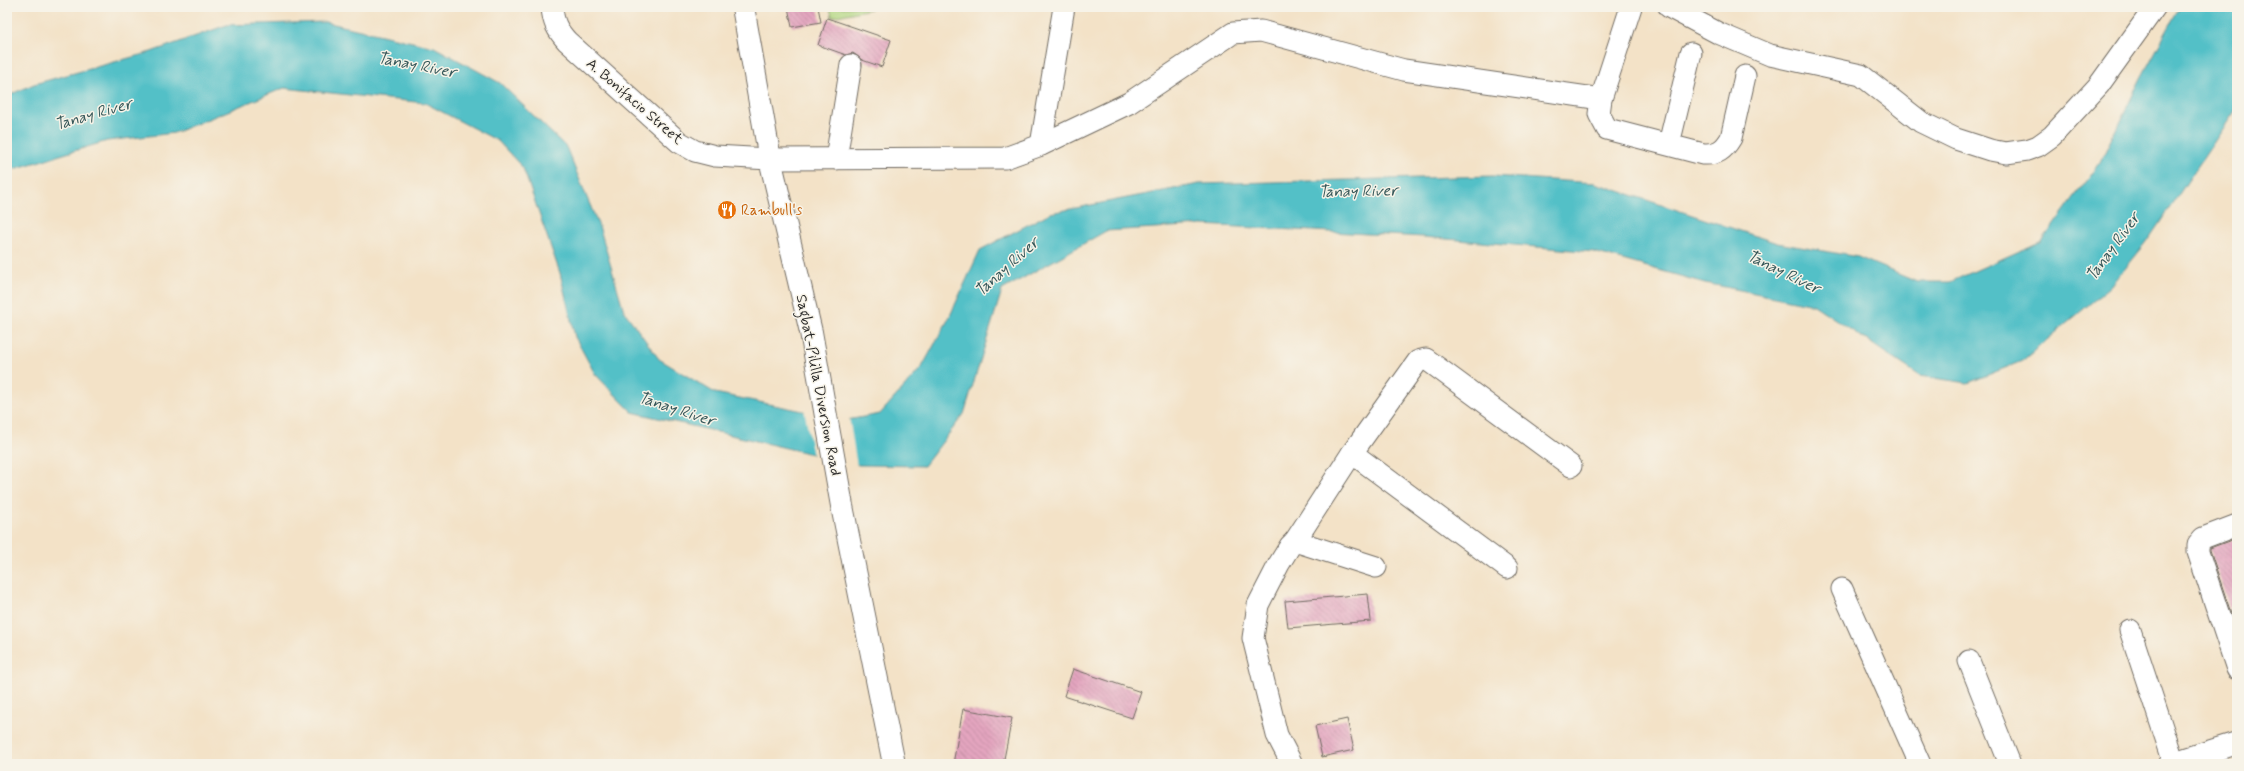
<svg xmlns="http://www.w3.org/2000/svg" width="2244" height="771" viewBox="0 0 2244 771" font-family="Mynerve,sans-serif">
<style>
.grass{fill:#b2d781;stroke:#6e8156}
.water{fill:#52c0c7;stroke:#3e7679}
.pier{fill:#f3e2c7}
.building{fill:url(#building-back-hatch)}
.lines{fill:none;stroke-linecap:round;stroke-linejoin:round}
.minor-casing{stroke:#716b62;stroke-width:23}
.major-casing{stroke:#716b62;stroke-width:24}
.minor{stroke:#fff;stroke-width:21}
.major{stroke:#fff;stroke-width:22}
.labels{text-anchor:middle;stroke-width:3;stroke-linejoin:round;paint-order:stroke}
.street-label{font-size:15px;fill:#2b2b2b;stroke:#f7f3e8}
.food-label{font-size:15px;fill:#c56008;stroke:#f7f3e8;text-anchor:start}
.water-label{font-size:16px;font-style:italic;fill:#37585a;stroke:#f7f3e8}
</style>
<defs>
<pattern id="building-back-hatch" width="6" height="6" patternUnits="userSpaceOnUse"><rect width="6" height="6" fill="#e4a5bf"/><path d="M-1 5l2 2M0 0l6 6M5-1l2 2" fill="none" stroke="#b9879b"/></pattern>
</defs>
<rect width="100%" height="100%" fill="#f7f3e8"/>
<filter id="ink" filterUnits="userSpaceOnUse"><feTurbulence type="fractalNoise" baseFrequency=".025" numOctaves="2"/><feDisplacementMap in="SourceGraphic" scale="8" xChannelSelector="R" yChannelSelector="G"/><feConvolveMatrix kernelMatrix="1 2 1 2 8 2 1 2 1" color-interpolation-filters="sRGB"/></filter>
<filter id="wash" filterUnits="userSpaceOnUse"><feTurbulence type="fractalNoise" baseFrequency=".012" numOctaves="4" result="noise"/><feDisplacementMap in="SourceGraphic" scale="16" xChannelSelector="R" yChannelSelector="G"/><feGaussianBlur stdDeviation="0.9" result="paint"/><feColorMatrix in="noise" values="0 0 0 0 0 0 0 0 0 0 0 0 0 0 0 0 0 1.4 0 .05"/><feComposite in="paint" operator="in"/></filter>
<g filter="url(#wash)">
<rect width="100%" height="100%" fill="#f3e2c7"/>
<!-- grass -->
<polygon class="grass" points="830,7 871,7 871,9 832,17"/>
<!-- water -->
<polygon class="water" points="2180,7 2237,7 2237,106 2235,111 2146,243 2111,286 2022,361 1968,383 1920,376 1814,305 1705,283 1594,252 1424,237 1202,225 1106,231 1002,290 964,414 924,466 859,465 632,412 595,374 575,337 560,273 523,168 498,141 425,103 284,88 174,133 107,141 7,171 7,96 34,84 151,52 227,25 325,22 434,47 500,83 566,147 600,229 624,311 659,359 715,393 847,420 880,414 922,367 949,318 980,250 1050,213 1199,184 1493,176 1595,183 1777,243 1858,257 1917,282 1950,282 2042,241 2100,162 2141,78"/>
<!-- pier -->
<polygon class="pier" points="804,409 849,417 857,466 813,456"/>
<g id="blocks">
<!-- building -->
<g class="building">
<polygon points="788,7 818,7 821,22 792,27"/>
<polygon points="827,18 891,40 882,67 862,60 853,53 846,55 818,45"/>
<polygon points="2237,538 2237,631 2210,550 2210,548"/>
<polygon points="1368,594 1371,621 1288,628 1285,601"/>
<polygon points="1073,669 1141,692 1132,718 1064,696"/>
<polygon points="963,709 1012,718 1003,764 953,764"/>
<polygon points="1347,719 1354,750 1322,757 1315,726"/>
</g>
</g>
</g>
<g filter="url(#ink)">
<use href="#blocks" fill-opacity="0" stroke="#716b62" stroke-width="1"/>
<g class="lines">
<defs>
<g id="minor">
<path d="M552,7C553,22 557,30 567,41L679,142L695,151L715,156L770,159L1005,158L1041,145L1129,103L1233,33L1261,31L1404,70L1601,99"/>
<path d="M1631,7L1601,99L1599,114L1607,129L1703,154C1717,155 1724,150 1731,138L1745,76"/>
<polyline points="1669,7 1718,33 1770,55 1861,75 1921,122 1956,139 1990,150 2006,153 2027,150 2038,146 2052,136 2099,85 2155,7"/>
<polyline points="1669,144 1691,53"/>
<polyline points="1041,145 1064,7"/>
<polyline points="836,159 851,65"/>
<polyline points="1352,453 1507,568"/>
<polyline points="2237,525 2203,538 2198,544 2198,552 2237,669"/>
<polyline points="1295,541 1352,453 1418,361 1426,359 1571,466"/>
<polyline points="1842,589 1920,764"/>
<polyline points="2130,630 2174,763"/>
<polyline points="1969,661 2010,764"/>
<polyline points="1292,764 1277,735 1253,638 1258,605 1279,564 1290,546 1295,541 1376,567"/>
</g>
<g id="major">
<polyline points="743,7 770,159 811,332 842,506 894,764"/>
<polyline points="2170,764 2237,743"/>
</g>
</defs>
<!-- minor casing -->
<use href="#minor" class="minor-casing"/>
<!-- major casing -->
<use href="#major" class="major-casing"/>
<!-- minor -->
<use href="#minor" class="minor"/>
<!-- major -->
<use href="#major" class="major"/>
</g>
</g>
<!-- icons -->
<defs>
<symbol id="restaurant-disc" viewBox="-11 -11 22 22"><circle r="9.5" fill="#e8710a" stroke="#f7f3e8"/><path d="M-5-6h1v4h1v-4h1v4h1v-4h1v5L-1.5 .5V6h-2V.5L-5-1ZM5-6V6H3V1.5H1.5Q1.5-4 5-6Z" fill="#fff"/></symbol>
</defs>
<g fill-rule="evenodd">
<use href="#restaurant-disc" x="716" y="199" width="22" height="22"/>
</g>
<g class="labels">
<!-- street labels -->
<g class="street-label">
<text transform="translate(635 101) rotate(41)" y="5">A. Bonifacio Street</text>
<text transform="translate(819 385) rotate(79)" y="5">Sagbat-Pililla Diversion Road</text>
</g>
<!-- food labels -->
<g class="food-label">
<text x="741" y="215">Rambull's</text>
</g>
<!-- water labels -->
<g class="water-label">
<text transform="translate(417 64) rotate(11)" y="6">Tanay River</text>
<text transform="translate(93 113) rotate(-16)" y="6">Tanay River</text>
<text transform="translate(1358 190) rotate(-1)" y="6">Tanay River</text>
<text transform="translate(2112 246) rotate(-54)" y="6">Tanay River</text>
<text transform="translate(1006 266) rotate(-42)" y="6">Tanay River</text>
<text transform="translate(1784 271) rotate(26)" y="6">Tanay River</text>
<text transform="translate(677 408) rotate(18)" y="6">Tanay River</text>
</g>
</g>
<!-- margin -->
<rect width="2244" height="771" fill="none" stroke="#f7f3e8" stroke-width="24"/>
</svg>
